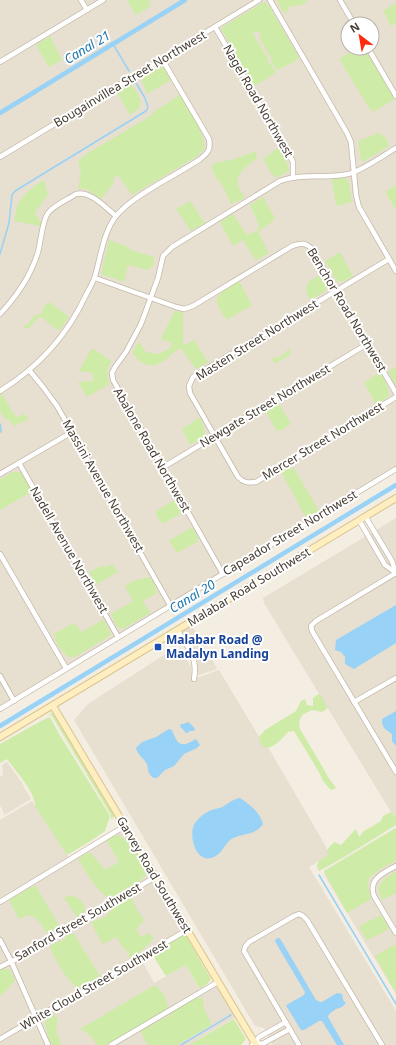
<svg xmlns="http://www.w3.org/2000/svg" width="396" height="1045" viewBox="0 0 396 1045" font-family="'Noto Sans',sans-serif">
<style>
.residential{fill:#e7dfd0;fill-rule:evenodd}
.green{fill:#ceeca7}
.water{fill:#98d2f6}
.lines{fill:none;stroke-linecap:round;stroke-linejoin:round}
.stream{stroke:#98d2f6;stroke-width:1.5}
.canal{stroke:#98d2f6;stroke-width:4.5}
.street-casing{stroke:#c2b8a7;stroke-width:6}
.secondary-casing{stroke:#dac48f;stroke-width:8}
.street{stroke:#fff;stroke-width:4.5}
.secondary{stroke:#ffeec0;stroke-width:6}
.transit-dot{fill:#1a4fb4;stroke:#fff;stroke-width:1.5}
.labels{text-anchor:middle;stroke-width:4;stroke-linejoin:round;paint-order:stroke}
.street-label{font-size:12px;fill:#453d32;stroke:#fff}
.transit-label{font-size:12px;font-weight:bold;fill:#164399;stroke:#fff;text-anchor:start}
.water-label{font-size:13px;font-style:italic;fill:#2279b1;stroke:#fff}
</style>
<rect width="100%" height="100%" fill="#f3ede2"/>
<!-- residential -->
<g class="residential">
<path d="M0,0H396V185L385,192L396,210V469L0,709ZM348,24H372V48H348Z"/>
<polygon points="396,518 396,817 391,812 264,603 263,598"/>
<polygon points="191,625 207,651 217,669 199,675 198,674 197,660 193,651 180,631"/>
<polygon points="181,648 191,667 192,676 200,677 219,670 261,740 269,749 325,845 329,855 309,867 396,1011 396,1045 271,1045 272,1042 264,1028 255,1026 74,720 88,704 167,653"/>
<polygon points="7,762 20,780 31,799 4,815 2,808 0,806 0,777 3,775 2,765"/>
<polygon points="32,801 70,859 125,826 187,930 140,957 154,983 186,965 201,992 218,982 238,1016 189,1045 0,1045 0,820"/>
<polygon points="396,828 396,994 325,876 324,871"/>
</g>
<!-- green -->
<g class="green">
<polygon points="127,0 148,0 151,6 136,15"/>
<path d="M277,0H308C304,5 296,7 290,6L289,7V10L283,13Z"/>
<polygon points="264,2 269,6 299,57 294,62 277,70 272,63 271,58 260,39 261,35 257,31 253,34 267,57 270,64 276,72 265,80 254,86 221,28"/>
<polygon points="396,3 396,23 391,26 383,11"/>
<polygon points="50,36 62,60 49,67 36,45"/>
<polygon points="357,48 364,48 393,95 393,100 373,112 368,106 339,59"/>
<path d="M160,66C165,68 169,74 171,80L147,94L141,78Z"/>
<path d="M131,84C135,90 145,101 138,109C136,111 132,113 130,115L117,92Z"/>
<path d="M180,95C191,113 202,127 205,148L196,157L132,195L118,175L113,179L114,182L101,199L87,189H78L81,173L78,161L88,153L149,117L155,111Z"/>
<polygon points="379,133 387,139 389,146 363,162 361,159 358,141"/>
<polygon points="278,148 285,157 289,171 276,178 271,173 263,159"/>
<path d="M256,151L257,159C249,164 234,174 238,186C240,190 243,194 245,198L231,204L222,184L216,178L211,167L215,163L235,159Z"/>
<polygon points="343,177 348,180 352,202 336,206 332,179"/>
<path d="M44,180L48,195L35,212L36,216L42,222L40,226L14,221C15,216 16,210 18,205C21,195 35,185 44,180Z"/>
<polygon points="396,185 396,210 385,192"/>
<polygon points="263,197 275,218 273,221 258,232 269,253 256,260 243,240 233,246 220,222 233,214 247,235 257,231 259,225 250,205"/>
<polygon points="190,201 201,218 205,223 191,231 176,209"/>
<polygon points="109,240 128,247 131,250 154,257 154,265 147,270 128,265 124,282 101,274"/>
<polygon points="340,252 353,276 345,281 339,282 336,280 325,261"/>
<path d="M322,274L329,285C326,292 317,297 309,299L306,290L308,282Z"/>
<path d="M239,281L252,305L227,320C224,315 218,308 217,303C216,292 231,286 239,281Z"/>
<polygon points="46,303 51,303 69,317 59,331 40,316 29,328 24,329 24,326 29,323 35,315 41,314"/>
<path d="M175,310L179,312H183V344L185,345L194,340L208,362L196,369L181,348C175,351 172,354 168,358C153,370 142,367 132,352L139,342L146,352L157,354L169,349L172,343L161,339Z"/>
<polygon points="92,348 111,361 107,371 109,384 87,397 78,382 93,381 93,373 79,371"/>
<polygon points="289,349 291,354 275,364 272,358 280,357"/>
<polygon points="396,367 396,384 395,385 388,371"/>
<path d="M380,372C383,377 392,392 388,397C385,400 379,402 376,404L364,383Z"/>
<polygon points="2,394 14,414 17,417 24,414 29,419 14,426 8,419 5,419 0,411 0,395"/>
<polygon points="277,401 291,424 280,431 276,430 265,410"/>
<polygon points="200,417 204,427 205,436 190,445 182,429"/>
<polygon points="294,468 319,511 306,518 282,473 285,469"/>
<polygon points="13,472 21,472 33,491 0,510 0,479"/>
<polygon points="176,499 182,509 182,513 162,524 156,515 156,511"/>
<polygon points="192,527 198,537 197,542 177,553 169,541"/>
<polygon points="113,564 118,572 95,585 89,572 101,566 106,567"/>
<polygon points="149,577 155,584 157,593 143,601 150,613 123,629 117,627 111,614 133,601 125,586 133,581"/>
<polygon points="104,619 111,634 108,637 75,657 68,657 58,646 54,634 74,623 82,632"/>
<path d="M319,694L321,696L328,708L322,712L312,710L302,715L299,722L300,729L322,766L328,777L336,788L331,790L323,781L319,772L294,731L288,732C281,739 275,748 265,748L259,741V737L265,730L296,711L301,701L305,699L307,705L313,706V698Z"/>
<polygon points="54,712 115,815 111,820 111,815 52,716 50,715 47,716"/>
<path d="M50,717L59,734L110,816L105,831L89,842L67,855L35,806C36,793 15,770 7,759L0,763V744L41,721Z"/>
<polygon points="391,812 396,817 396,825 341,859 319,871 317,866 318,862 328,855 327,850 334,842 341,845 356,829 359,837 364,831 381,821 383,816"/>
<polygon points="396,828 396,861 382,868 369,878 368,885 371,899 347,913 324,871"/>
<path d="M118,835C132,842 139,860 147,874L140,881L109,899C95,888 87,874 78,859L85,854L91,853L105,870L119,862L106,840L111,836Z"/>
<polygon points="396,871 396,893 382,900 378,888 384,879"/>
<path d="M36,886L52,914L60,927L48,934C42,926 38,917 28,915L19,919L9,900L31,887Z"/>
<path d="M70,895C80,898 83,901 86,911L77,917L64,898Z"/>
<polygon points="131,896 137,910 144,920 136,930 141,937 149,933 154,939 139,953 131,960 129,956 129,952 125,950 116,937 103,944 97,934 91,922 106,917 114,906"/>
<path d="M381,915L389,928L384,932L367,940L359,927C365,921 374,920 381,915Z"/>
<path d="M68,934H74L100,976L80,989C66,980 57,963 50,948L53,944L63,940Z"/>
<polygon points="181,936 186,936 211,979 207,984 200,989 186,965 166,976 155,959 155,952"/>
<polygon points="396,944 396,993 375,956"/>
<polygon points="2,969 9,969 15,980 8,989 0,996 0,970"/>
<path d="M155,985C163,991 167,999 168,1009L106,1045H97C93,1037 88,1033 80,1029Z"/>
<polygon points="197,997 203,999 204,1009 211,1023 210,1026 177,1045 148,1045 144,1039 141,1031 162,1019 169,1016 171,1012"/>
<path d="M53,1013L58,1019L56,1032L59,1038L61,1045H52C48,1037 44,1027 46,1018Z"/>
<polygon points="234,1019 246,1039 241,1045 189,1045"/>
</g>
<!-- water -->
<g class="water">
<polygon points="396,605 396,643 354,669 345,664 345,657 341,652 335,650 336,640"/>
<path d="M396,711V746L392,741V734C385,729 382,728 382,719Z"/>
<polygon points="189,722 190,724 192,725 192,726 194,727 195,730 193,731 189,731 188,733 186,733 184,731 183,729 181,728 180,726 181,724 184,724 185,723"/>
<path d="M169,729L172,730C178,746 181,748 196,739L200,745L197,748L184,754L174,766L165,770L157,778C155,778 153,778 151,776C148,773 148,768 147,764C144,758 138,756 136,748L142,742L156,737Z"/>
<path d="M240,798C249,804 260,812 263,824C256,835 244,833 233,838C224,843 223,855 211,858C195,862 188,834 195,823C200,816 207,811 215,809C218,808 221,808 224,806C229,803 233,799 240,798Z"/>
<polygon points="277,938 279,938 281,940 316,1000 320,1002 322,1002 337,993 342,994 343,1000 346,1003 342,1007 336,1009 329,1014 328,1017 344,1045 337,1045 322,1021 319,1021 304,1030 301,1030 287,1007 286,1006 288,1004 304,995 305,992 276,943 275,941"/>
</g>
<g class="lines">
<!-- stream -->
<g class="stream">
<polyline points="113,44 129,71"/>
<polyline points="0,254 9,223 12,195 15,191 146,111 148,107 145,98 136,83"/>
<polyline points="0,424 1,427 1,432 0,432"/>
<polyline points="319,875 396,1004"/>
<polyline points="181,1045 231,1015"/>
</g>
<!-- canal -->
<g class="canal">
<polyline points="0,113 185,0"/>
<polyline points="0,726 396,485"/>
</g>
<defs>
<g id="street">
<polyline points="81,0 87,10"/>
<polyline points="270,0 347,133 351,142 356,195 359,207 396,271"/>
<polyline points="340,0 354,24"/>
<polyline points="215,27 289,154 293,162 293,178"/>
<polyline points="368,48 396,96"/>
<polyline points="0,62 103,0"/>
<polyline points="0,157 259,0"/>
<path d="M389,259L193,377L189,386L190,393L238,477C244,483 248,483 256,482L396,397"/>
<path d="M95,278L176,307L184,309L193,306L292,246C301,243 305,242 312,249L396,393"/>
<path d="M0,314C17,296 31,275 38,252C41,241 42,221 48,213C54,205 67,200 76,194C90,190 106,208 116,216"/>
<polyline points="29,370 43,387 57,406 170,605"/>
<path d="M0,391C39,367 67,336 86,295C89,289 93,283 95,276C101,256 103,233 116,216C128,202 144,193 160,183C173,176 186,168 199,160C208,153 211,150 209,139L162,59"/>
<polyline points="19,463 118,637"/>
<polyline points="162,468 367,344"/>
<polyline points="0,474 72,432"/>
<polyline points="365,516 392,561 396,573"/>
<polyline points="359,520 385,565 396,573"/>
<polyline points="0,554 66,668"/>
<polyline points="396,573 316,621 311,626 312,631 396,772"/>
<path d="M223,574L113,380L112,373L115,367L126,352L141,324L158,278L163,256L172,247L280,181C301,173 326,179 348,174C360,172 384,155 396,148"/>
<path d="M177,630C188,647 198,658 194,679"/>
<polyline points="0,676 14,701"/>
<polyline points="354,702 396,678"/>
<polyline points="0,709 396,469"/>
<path d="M396,866C383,873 368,879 374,896L396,933"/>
<polyline points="0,902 125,826"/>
<polyline points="0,940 11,961 48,1045"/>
<polyline points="0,967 29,953 155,877"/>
<polyline points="0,1039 187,930"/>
<polyline points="255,1043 262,1044 290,1029"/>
<polyline points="111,1045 218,982"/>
<polyline points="252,1045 255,1043 259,1037 286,1022"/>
<polyline points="299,1045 244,951 245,947 249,942 294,916 299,914 303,916 307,920 382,1045"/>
</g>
<g id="secondary">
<polyline points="53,706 256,1045"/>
<polyline points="0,737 396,498"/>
</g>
</defs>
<!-- street casing -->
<use href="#street" class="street-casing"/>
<!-- secondary casing -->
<use href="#secondary" class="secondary-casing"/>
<!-- street -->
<use href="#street" class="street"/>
<!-- secondary -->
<use href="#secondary" class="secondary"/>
</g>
<!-- markers -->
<rect class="transit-dot" x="154" y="643" width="8" height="8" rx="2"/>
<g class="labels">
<!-- street labels -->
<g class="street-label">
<text transform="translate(130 79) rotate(-31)" y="4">Bougainvillea Street Northwest</text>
<text transform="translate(258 101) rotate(60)" y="4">Nagel Road Northwest</text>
<text transform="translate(347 310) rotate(59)" y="4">Benchor Road Northwest</text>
<text transform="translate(257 340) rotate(-32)" y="4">Masten Street Northwest</text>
<text transform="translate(265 406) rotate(-31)" y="4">Newgate Street Northwest</text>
<text transform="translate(323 441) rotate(-31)" y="4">Mercer Street Northwest</text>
<text transform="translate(152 450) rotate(60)" y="4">Abalone Road Northwest</text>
<text transform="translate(103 486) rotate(60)" y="4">Massini Avenue Northwest</text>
<text transform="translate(290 533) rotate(-31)" y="4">Capeador Street Northwest</text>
<text transform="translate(69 550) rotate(60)" y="4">Nadell Avenue Northwest</text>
<text transform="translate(249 587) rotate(-31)" y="4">Malabar Road Southwest</text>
<text transform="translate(154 875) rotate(59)" y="4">Garvey Road Southwest</text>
<text transform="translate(78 922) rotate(-30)" y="4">Sanford Street Southwest</text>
<text transform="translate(94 985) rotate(-30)" y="4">White Cloud Street Southwest</text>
</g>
<!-- transit labels -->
<g class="transit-label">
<text x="166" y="644">Malabar Road @<tspan x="166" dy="14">Madalyn Landing</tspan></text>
</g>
<!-- water labels -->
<g class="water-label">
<text transform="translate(87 47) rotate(-31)" y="5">Canal 21</text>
<text transform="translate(192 596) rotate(-31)" y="5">Canal 20</text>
</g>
</g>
<!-- north arrow -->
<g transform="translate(360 36) rotate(329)"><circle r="19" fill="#ffffff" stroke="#b5b1ad"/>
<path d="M0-3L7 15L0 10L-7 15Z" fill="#ff2b0d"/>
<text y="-6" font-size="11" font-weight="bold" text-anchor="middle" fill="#453d32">N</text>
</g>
</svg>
